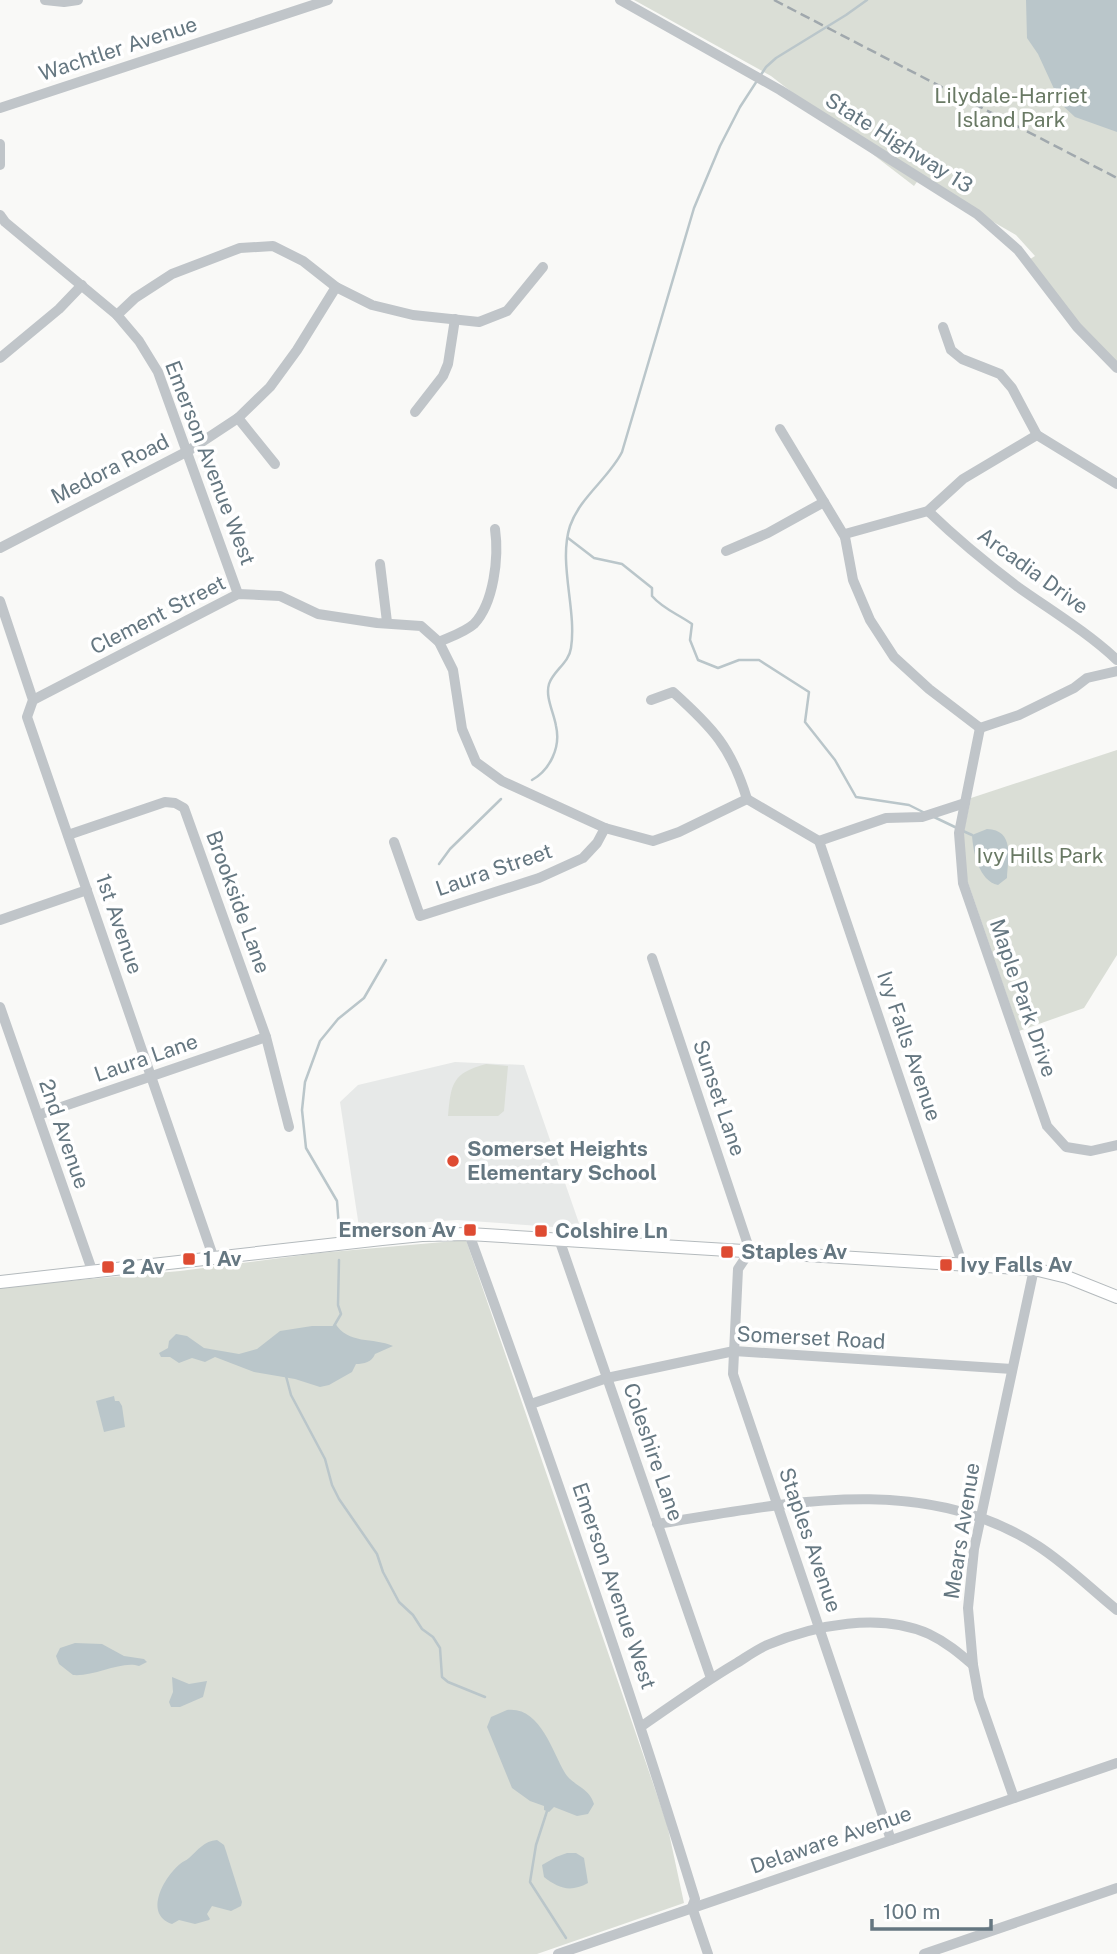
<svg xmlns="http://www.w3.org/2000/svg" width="1117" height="1954" viewBox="0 0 1117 1954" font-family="'Public Sans',sans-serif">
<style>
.built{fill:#e7e9e8}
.green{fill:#daded6}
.water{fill:#bac6ca}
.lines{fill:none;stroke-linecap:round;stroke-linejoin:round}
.stream{stroke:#bac6ca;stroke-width:2.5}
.major-casing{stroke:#b4babd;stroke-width:14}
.minor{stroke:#c0c5c9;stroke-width:10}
.major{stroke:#fff;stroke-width:12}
.rail{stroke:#a0a8ad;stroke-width:2.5;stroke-dasharray:10 5;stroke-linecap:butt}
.poi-dot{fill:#de4b32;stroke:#fff;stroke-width:2.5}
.labels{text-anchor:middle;stroke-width:7;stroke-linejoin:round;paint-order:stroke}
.street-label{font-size:21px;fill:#657781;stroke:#fff}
.park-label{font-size:21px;fill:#697964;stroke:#fff}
.poi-label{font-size:21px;font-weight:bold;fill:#657781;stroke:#fff;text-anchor:start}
</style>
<rect width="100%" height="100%" fill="#f9f9f7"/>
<!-- built -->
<polygon class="built" points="455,1062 524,1065 581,1229 457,1220 359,1227 340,1102 358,1085"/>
<!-- green -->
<g class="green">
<polygon points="634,0 1117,0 1117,365 1024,263 1035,256 1016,235 919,179 914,186 771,76"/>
<polygon points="1117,750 1117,955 1084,1008 1019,1031 964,871 962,839 971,798"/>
<path d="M486,1064L508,1066L504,1111L498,1116H448C451,1084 452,1073 486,1064Z"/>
<polygon points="466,1240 667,1824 684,1903 537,1954 0,1954 0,1287 180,1271 319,1253"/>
</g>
<!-- water -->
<g class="water">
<polygon points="1026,0 1117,0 1117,132 1075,117 1061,104 1038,54 1027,38"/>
<path d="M987,829C1015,830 1008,858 1007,878L998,885C979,881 973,852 972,835Z"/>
<path d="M335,1323C348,1345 373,1337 393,1346L375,1354C372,1362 364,1364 356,1364L352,1372L329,1385L320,1387L295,1379L254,1372L215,1357L205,1362L192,1358L179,1363L170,1357H161L159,1353L168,1348L169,1341L176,1334L187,1336L204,1348L239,1354L257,1349L280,1331L312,1326H333Z"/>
<polygon points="114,1396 115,1401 119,1401 122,1406 125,1427 104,1432 96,1401"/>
<path d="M75,1643L102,1644L124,1656L144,1659L147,1662L139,1666C122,1660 94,1677 73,1675L59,1664L56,1656L60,1648Z"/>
<polygon points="172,1677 189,1684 207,1681 203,1697 180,1707 171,1707 169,1702 173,1692"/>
<path d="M507,1710C540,1706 552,1751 565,1773C573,1786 589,1787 594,1804L588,1814L577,1816L554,1807L549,1812L544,1810V1806L530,1801L512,1788L487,1727L491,1717Z"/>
<path d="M217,1840L224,1845L226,1851L242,1902L241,1906L231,1911L212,1906L207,1914L210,1919L209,1920L195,1924L179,1920L172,1924C143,1914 164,1877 180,1864C183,1861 186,1861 189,1858C198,1850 204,1841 217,1840Z"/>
<path d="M567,1853H576L584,1858L588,1883C570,1893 558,1888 544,1877L542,1865L556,1857Z"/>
</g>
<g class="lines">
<!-- stream -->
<g class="stream">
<path d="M568,538L594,558L622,564L652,588V596C663,609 678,614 692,624L690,640L698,660L718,668L739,660H759L809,692L805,722L835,760L856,797L909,805L925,813"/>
<path d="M532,780C550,770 561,747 556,726C554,713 545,697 549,684C553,671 569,663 571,648C577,610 558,563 570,526C580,497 609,478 622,452L694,208L720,146L740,107L766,67L776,58L846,15L867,0"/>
<polyline points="934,817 957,828"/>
<polyline points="963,831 972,835"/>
<polyline points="439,864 450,849 501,799"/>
<polyline points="339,1228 337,1201 306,1148 302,1110 305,1082 320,1041 338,1019 364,998 386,960"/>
<polyline points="334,1326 341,1314 338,1305 339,1260"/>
<polyline points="286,1376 291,1395 325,1459 332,1485 339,1499 377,1554 383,1572 399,1602 413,1615 422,1629 433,1637 440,1648 442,1677 448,1682 485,1697"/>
<polyline points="548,1808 536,1845 530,1882 566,1938"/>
</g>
<defs>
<polyline id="major" points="0,1282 382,1239 422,1235 469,1234 1034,1269 1067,1277 1117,1297"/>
</defs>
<!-- major casing -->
<use href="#major" class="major-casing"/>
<!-- minor -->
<g class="minor">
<polyline points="45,0 64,2 78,0"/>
<polyline points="620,0 780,90 977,214 1018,250 1077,327 1117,368"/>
<polyline points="0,108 328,0"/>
<polyline points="0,144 0,165"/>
<polyline points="0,215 5,222 117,315 139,341 158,372 238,594"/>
<polyline points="117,315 135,298 172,274 240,248 273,246 303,261 336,287 372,305 413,315 479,322 507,311 543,267"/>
<polyline points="943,327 951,350 962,359 1000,374 1012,388 1037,435 1117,484"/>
<polyline points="0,358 59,309 82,285"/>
<polyline points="415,412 443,376 448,364 455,319"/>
<polyline points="238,418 275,464"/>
<polyline points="780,429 845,537 853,580 870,620 894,657 929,689 980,728"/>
<path d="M928,511C956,538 986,563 1018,587C1052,611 1087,632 1117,660"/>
<polyline points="845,537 845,534 928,511 963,479 1037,435"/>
<polyline points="0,548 188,451 238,418 270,387 297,350 336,287"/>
<polyline points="726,551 768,533 824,502"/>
<polyline points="380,564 387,622"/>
<polyline points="0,601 33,700 27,717 214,1259"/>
<path d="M439,642C450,637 465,632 474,624C494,603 499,557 495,529"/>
<polyline points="33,700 238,594 280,596 318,614 377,623 421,626 439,642 453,670 462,729 476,762 502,781 605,828 653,841 679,832 747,799"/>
<path d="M651,700L673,692C713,728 731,747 747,799"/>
<polyline points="980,728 959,833 963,883 1047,1126 1066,1147 1091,1151 1117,1145"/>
<polyline points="980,728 1019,715 1074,688 1087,678 1117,671"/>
<polyline points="747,799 819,841 886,818 922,817 965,803"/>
<polyline points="68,835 165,802 175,803 184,808 266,1037 289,1127"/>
<polyline points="819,841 962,1263"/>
<polyline points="394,842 420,916 539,878 583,858 597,843 605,828"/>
<polyline points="0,920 87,890"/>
<polyline points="652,958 750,1251 738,1269 733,1374 891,1840"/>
<polyline points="0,1007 93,1273"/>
<polyline points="38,1115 266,1037"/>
<path d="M469,1234C549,1454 626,1675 695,1899L692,1907L708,1954"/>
<polyline points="559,1239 711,1678"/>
<polyline points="531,1404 607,1378 734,1351 1012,1369"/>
<path d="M657,1524C783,1504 923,1471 1038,1546C1066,1564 1091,1589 1117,1610"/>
<path d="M642,1726C672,1705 703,1683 735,1664C745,1658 756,1650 767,1645C815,1625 880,1612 929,1634C946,1642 959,1653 973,1665"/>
<polyline points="1014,1798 979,1698 973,1665 968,1608 974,1549 1034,1269"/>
<polyline points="558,1954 1117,1763"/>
<polyline points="924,1954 1117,1888"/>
</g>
<!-- major -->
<use href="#major" class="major"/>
<!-- rail -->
<polyline class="rail" points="774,0 1117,178"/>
</g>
<!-- markers -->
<g class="poi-dot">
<circle cx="453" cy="1161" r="7"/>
<rect x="463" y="1223" width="14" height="14" rx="3.5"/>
<rect x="534" y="1224" width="14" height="14" rx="3.5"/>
<rect x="720" y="1245" width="14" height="14" rx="3.5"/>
<rect x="182" y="1252" width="14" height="14" rx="3.5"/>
<rect x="939" y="1258" width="14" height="14" rx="3.5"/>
<rect x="101" y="1260" width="14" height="14" rx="3.5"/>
</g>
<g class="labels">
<!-- street labels -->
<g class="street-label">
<text transform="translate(118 49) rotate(-18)" y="7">Wachtler Avenue</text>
<text transform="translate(899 143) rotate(32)" y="7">State Highway 13</text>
<text transform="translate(210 463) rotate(69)" y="7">Emerson Avenue West</text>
<text transform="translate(110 469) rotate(-27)" y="7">Medora Road</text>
<text transform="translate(1033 571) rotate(36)" y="7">Arcadia Drive</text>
<text transform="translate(158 615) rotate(-27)" y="7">Clement Street</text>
<text transform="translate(494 870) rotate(-19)" y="7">Laura Street</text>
<text transform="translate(238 902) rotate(70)" y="7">Brookside Lane</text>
<text transform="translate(119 924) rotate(71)" y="7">1st Avenue</text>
<text transform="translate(1023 998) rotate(71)" y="7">Maple Park Drive</text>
<text transform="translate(909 1046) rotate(71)" y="7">Ivy Falls Avenue</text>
<text transform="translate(146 1058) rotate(-19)" y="7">Laura Lane</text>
<text transform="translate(719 1098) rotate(71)" y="7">Sunset Lane</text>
<text transform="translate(64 1134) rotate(71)" y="7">2nd Avenue</text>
<text transform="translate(811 1338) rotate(3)" y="7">Somerset Road</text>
<text transform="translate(653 1452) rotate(71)" y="7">Coleshire Lane</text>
<text transform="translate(962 1531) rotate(-81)" y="7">Mears Avenue</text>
<text transform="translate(810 1540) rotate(71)" y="7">Staples Avenue</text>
<text transform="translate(614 1586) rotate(71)" y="7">Emerson Avenue West</text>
<text transform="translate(831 1840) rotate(-19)" y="7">Delaware Avenue</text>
</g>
<!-- park labels -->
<g class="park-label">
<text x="1011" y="103">Lilydale-Harriet<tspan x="1011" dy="24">Island Park</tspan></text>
<text x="1040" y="863">Ivy Hills Park</text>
</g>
<!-- poi labels -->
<g class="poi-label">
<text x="467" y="1156">Somerset Heights<tspan x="467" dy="24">Elementary School</tspan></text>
<text x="456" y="1237" text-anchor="end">Emerson Av</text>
<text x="555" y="1238">Colshire Ln</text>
<text x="741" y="1259">Staples Av</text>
<text x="203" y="1266">1 Av</text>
<text x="960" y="1272">Ivy Falls Av</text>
<text x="122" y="1274">2 Av</text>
</g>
</g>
<!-- scale -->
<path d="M872 1919v10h119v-10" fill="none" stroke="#657781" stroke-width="3.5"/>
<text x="883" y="1919" font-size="21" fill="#657781" stroke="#ffffff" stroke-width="5" paint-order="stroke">100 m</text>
</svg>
